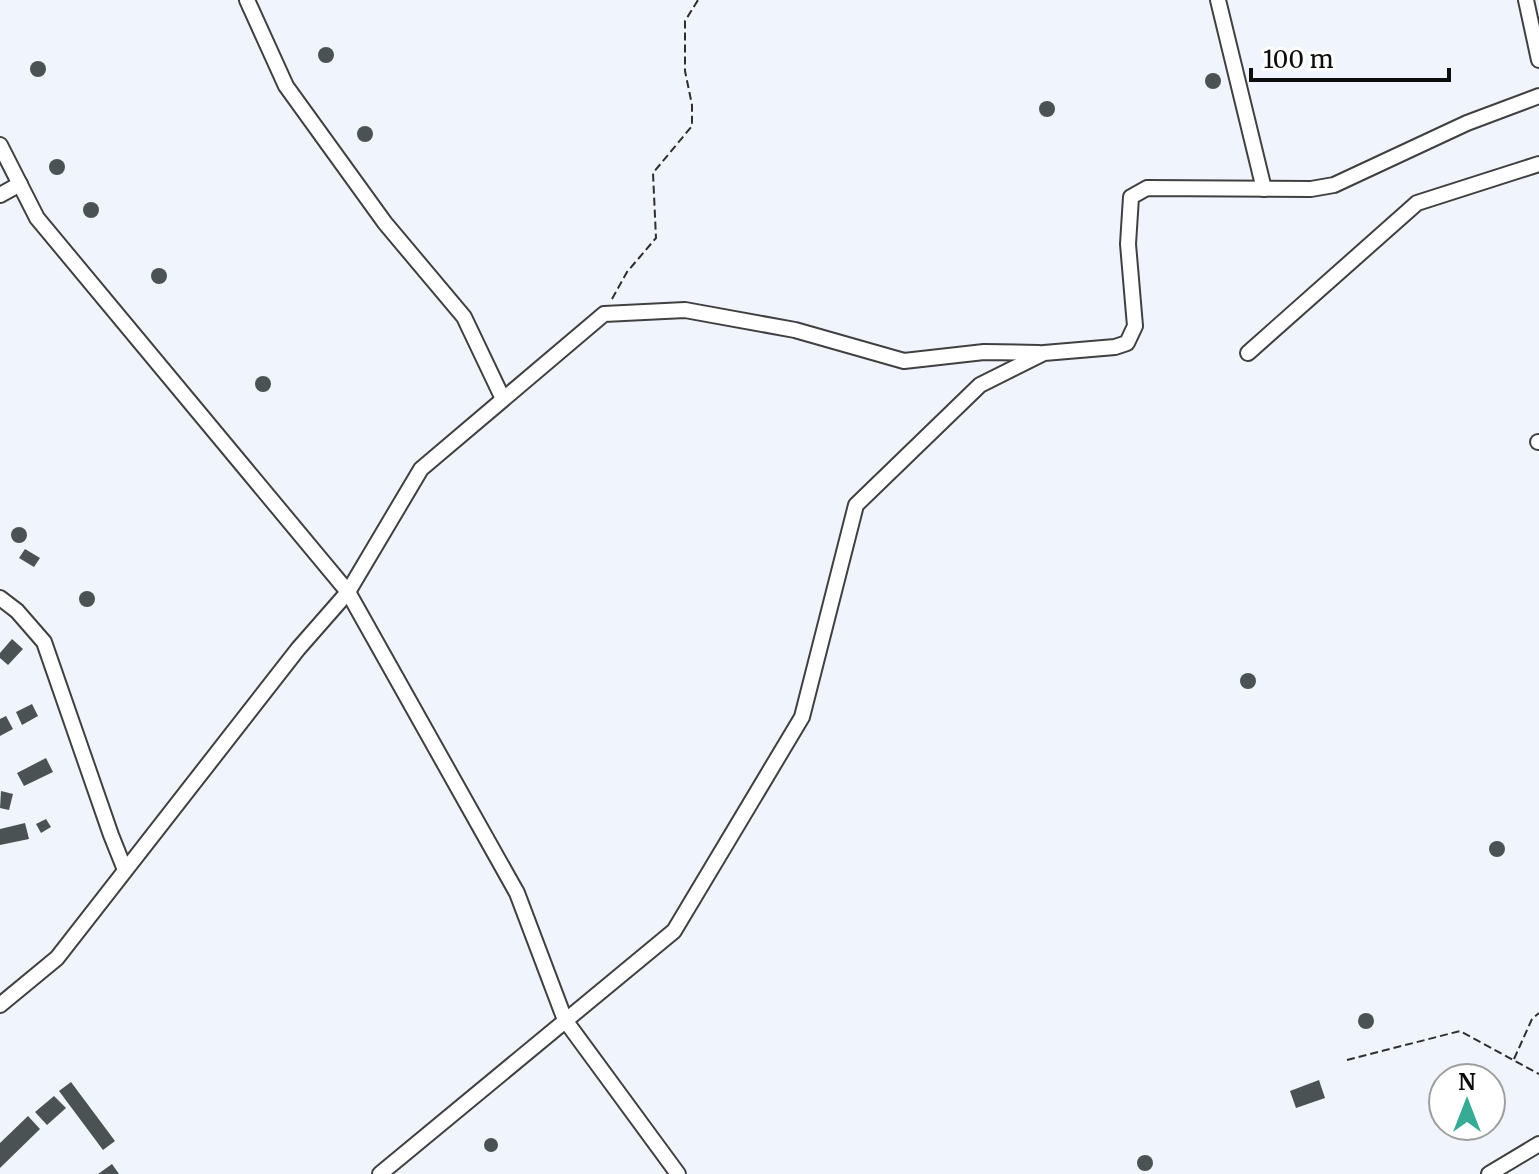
<svg xmlns="http://www.w3.org/2000/svg" width="1539" height="1174" viewBox="0 0 1539 1174" font-family="Merriweather,serif">
<style>
.building{fill:#4b5254}
.lines{fill:none;stroke-linecap:round;stroke-linejoin:round}
.minor-casing{stroke:#404040;stroke-width:18}
.path{stroke:#2f2f2f;stroke-width:2;stroke-dasharray:8 4;stroke-linecap:butt}
.minor{stroke:#fff;stroke-width:14}
</style>
<rect width="100%" height="100%" fill="#f0f4fd"/>
<!-- building -->
<g class="building">
<circle cx="326" cy="55" r="8"/>
<circle cx="38" cy="69" r="8"/>
<circle cx="1213" cy="81" r="8"/>
<circle cx="1047" cy="109" r="8"/>
<circle cx="365" cy="134" r="8"/>
<circle cx="57" cy="167" r="8"/>
<circle cx="91" cy="210" r="8"/>
<circle cx="159" cy="276" r="8"/>
<circle cx="263" cy="384" r="8"/>
<circle cx="19" cy="535" r="8"/>
<polygon points="25,549 40,558 34,567 19,558"/>
<circle cx="87" cy="599" r="8"/>
<polygon points="12,639 23,649 8,665 0,658 0,653"/>
<circle cx="1248" cy="681" r="8"/>
<polygon points="32,704 38,716 22,725 16,712"/>
<polygon points="6,716 13,729 0,736 0,719"/>
<polygon points="46,758 53,772 24,786 17,773"/>
<polygon points="1,791 13,794 9,810 0,808"/>
<polygon points="46,819 51,827 41,833 36,824"/>
<polygon points="25,823 29,839 0,845 0,829"/>
<circle cx="1497" cy="849" r="8"/>
<circle cx="1366" cy="1021" r="8"/>
<polygon points="1319,1080 1325,1098 1296,1108 1290,1091"/>
<polygon points="71,1082 115,1141 103,1150 59,1091"/>
<polygon points="54,1096 66,1108 47,1125 35,1112"/>
<polygon points="28,1116 40,1129 0,1168 0,1143"/>
<circle cx="491" cy="1145" r="7"/>
<circle cx="1145" cy="1163" r="8"/>
<polygon points="112,1164 119,1174 98,1174"/>
</g>
<g class="lines">
<defs>
<g id="minor">
<polyline points="247,0 286,86 385,223 464,317 503,399"/>
<polyline points="1218,0 1264,189"/>
<polyline points="1526,0 1539,60"/>
<polyline points="0,145 37,218 348,592 517,893 565,1020 678,1174"/>
<polyline points="0,195 20,184"/>
<polyline points="1248,353 1417,203 1539,164"/>
<polyline points="1538,442 1539,442"/>
<polyline points="0,598 17,611 44,642 111,835 125,870"/>
<polyline points="0,1005 57,958 298,649 348,592 421,469 604,314 685,310 795,330 904,361 984,352 1039,353"/>
<polyline points="380,1174 674,931 802,717 856,505 980,385 1044,353 1115,347 1127,343 1135,326 1128,244 1131,197 1147,188 1311,189 1334,185 1467,123 1539,96"/>
<polyline points="1489,1174 1539,1144"/>
</g>
</defs>
<!-- minor casing -->
<use href="#minor" class="minor-casing"/>
<!-- path -->
<g class="path">
<polyline points="612,299 627,272 656,238 653,173 692,126 692,105 685,71 685,21 698,0"/>
<polyline points="1514,1059 1532,1019 1539,1013"/>
<polyline points="1347,1060 1460,1031 1539,1074"/>
</g>
<!-- minor -->
<use href="#minor" class="minor"/>
</g>
<!-- north arrow -->
<g transform="translate(1467 1102)"><circle r="38" fill="#ffffff" stroke="#9e9e9e" stroke-width="2"/>
<path d="M0-6L14 30L0 20L-14 30Z" fill="#37ab96"/>
<text y="-12" font-size="22" font-weight="bold" text-anchor="middle" fill="#0d0d0d">N</text>
</g>
<!-- scale -->
<path d="M1251 68v12h198v-12" fill="none" stroke="#0d0d0d" stroke-width="4"/>
<text x="1263" y="68" font-size="24" fill="#0d0d0d" stroke="#ffffff" stroke-width="6" paint-order="stroke">100 m</text>
</svg>
